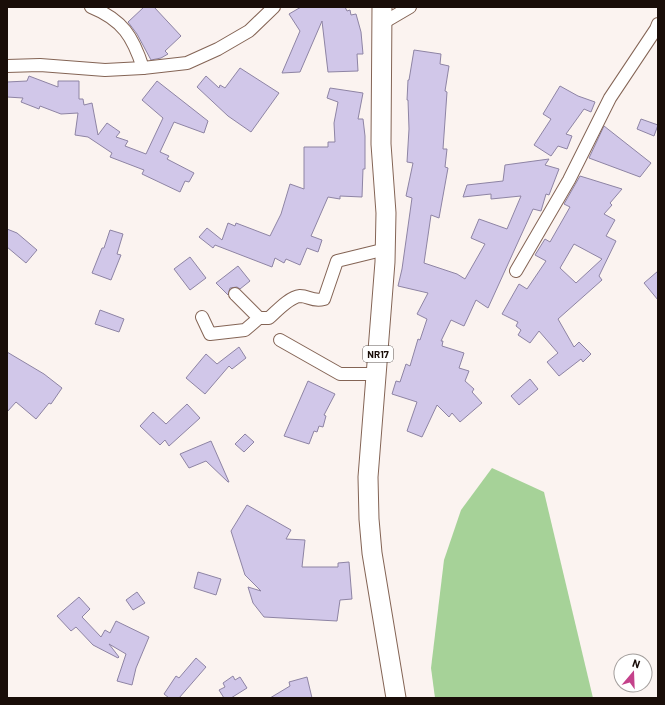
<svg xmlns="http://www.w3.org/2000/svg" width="665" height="705" viewBox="0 0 665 705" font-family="Barlow,sans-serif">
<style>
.green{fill:#a6d298}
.building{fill:#d1c7e9;stroke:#8e84a4;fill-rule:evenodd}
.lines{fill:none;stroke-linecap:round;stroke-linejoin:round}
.minor-casing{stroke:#846455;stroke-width:14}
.primary-casing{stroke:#846455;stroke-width:21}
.minor{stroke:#fff;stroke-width:12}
.primary{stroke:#fff;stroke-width:19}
.labels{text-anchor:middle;stroke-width:3;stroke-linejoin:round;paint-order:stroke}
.shield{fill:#fff;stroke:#5e5652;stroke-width:1}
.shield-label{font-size:10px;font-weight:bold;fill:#190d08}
</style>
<rect width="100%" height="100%" fill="#fbf3f0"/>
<!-- green -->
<polygon class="green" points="492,468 544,492 593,698 435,698 431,668 444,560 461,510"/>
<!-- building -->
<g class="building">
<polygon points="144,7 154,7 181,36 165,51 168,54 161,58 151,60 137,34 128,22"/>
<polygon points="301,7 345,7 347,11 350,10 351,15 356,14 361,32 363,54 357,54 358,71 328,72 322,21 300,72 282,73 300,31 289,14"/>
<polygon points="414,50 441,54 440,64 449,66 445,91 447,92 443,149 447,149 445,167 448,168 439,218 431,215 424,263 457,274 465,279 485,244 471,238 479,219 507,229 521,196 491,199 491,194 463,197 467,185 503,181 505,165 549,159 545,165 559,169 549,195 546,194 541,211 533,209 488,308 476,300 464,326 451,320 441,341 443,341 442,346 464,353 459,368 469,371 465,381 474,389 472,392 482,403 460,422 452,413 449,417 437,405 422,437 407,431 417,402 392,394 396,381 400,382 406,364 410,366 418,339 420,340 427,319 417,314 428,293 398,286 402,269 412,198 406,196 413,163 407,162 409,129 408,100 407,100 408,80 409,80"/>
<polygon points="240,68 279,93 251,132 228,116 197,87 206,76 219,88 220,85 225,88"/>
<polygon points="29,76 58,87 58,81 79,81 79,99 83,99 84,105 92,103 98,135 107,123 120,132 116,137 128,141 125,146 146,154 163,118 142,100 157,81 208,121 204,133 174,122 160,152 169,156 167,159 194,173 189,182 185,181 180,192 142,174 144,170 110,157 112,153 88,137 75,135 78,113 61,114 40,106 39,109 21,102 23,98 7,97 7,82 27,81"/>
<polygon points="560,86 578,96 595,102 591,112 584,109 566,134 572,136 567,149 558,146 551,156 534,145 551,119 543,114"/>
<polygon points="330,88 363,93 358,119 363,119 365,136 365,169 363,169 362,197 340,196 340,199 328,197 311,236 322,240 318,252 307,248 300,265 286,259 284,263 275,258 272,267 215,245 213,248 199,237 207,228 222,240 228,223 235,226 236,223 270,236 281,214 290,184 304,189 304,147 328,147 328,142 335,142 334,123 338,102 327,98"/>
<polygon points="641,119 658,125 654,136 637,129"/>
<polygon points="604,126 651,163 640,177 589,158"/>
<path d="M580,176L622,189L610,203L612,205L604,214L615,220L606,236L616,241L599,276L602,280L558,319L574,347L579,342L591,354L583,362L581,359L559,376L547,362L558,353L539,331L530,343L518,335L521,330L516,326L518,322L502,314L519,284L527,289L546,261L535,255L545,239L550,242L570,207L564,204ZM574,244L602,259L576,283L560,268Z"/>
<polygon points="7,229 17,233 37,250 26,263 7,247"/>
<polygon points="110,230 123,234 117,254 121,255 111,280 92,273 102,248 104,248"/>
<polygon points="190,257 206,278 190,290 174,269"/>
<polygon points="238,266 250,281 240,289 237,287 230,288 228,295 216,283"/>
<polygon points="658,271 658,300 644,283"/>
<polygon points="100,310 124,319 119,332 95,324"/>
<polygon points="239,347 246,358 232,369 229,366 205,394 186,378 206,354 217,364"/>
<polygon points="7,352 44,374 62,388 51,404 49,403 36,419 16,402 7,412"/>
<polygon points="530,379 538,389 519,405 511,396"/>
<polygon points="308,381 335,394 324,415 326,416 323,427 319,426 317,432 314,431 309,444 284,436"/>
<polygon points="187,404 200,418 169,446 165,440 160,445 140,426 153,412 166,424"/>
<polygon points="245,434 254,442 244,452 235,444"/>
<polygon points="211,441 229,482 228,482 206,461 189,468 180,454"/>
<polygon points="247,505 291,530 286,539 305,540 302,567 338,567 338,563 349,562 352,599 340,600 337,621 264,617 253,603 248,587 261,591 245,575 231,531"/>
<polygon points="198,572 221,579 216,595 194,588"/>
<polygon points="137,592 145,603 133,610 126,600"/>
<polygon points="79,597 90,609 82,617 101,637 105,630 110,633 116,621 149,637 136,668 132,685 117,681 126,654 109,644 119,657 118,658 93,645 76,627 71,631 57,616"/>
<polygon points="196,658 206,667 179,698 169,698 164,694 176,676 179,678"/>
<polygon points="233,676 235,680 240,677 247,688 231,698 224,698 219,690 225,687 223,683"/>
<polygon points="307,677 312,698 270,698 290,686 289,682"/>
</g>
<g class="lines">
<defs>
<g id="minor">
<path d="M91,7C123,20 133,37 143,68"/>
<polyline points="381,24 410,7"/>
<polyline points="7,66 40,65 105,70 143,68 187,63 218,49 249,31 274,7"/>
<polyline points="516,271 569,180 610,98 656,29 658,24"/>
<polyline points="235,294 259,318"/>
<path d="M202,317L210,334L245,330L259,318H269C276,312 289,297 300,296C309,296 312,302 324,299L337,261L386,249"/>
<polyline points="280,340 340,374 376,374"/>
</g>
<polyline id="primary" points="382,7 381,144 386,213 385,262 368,477 369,519 372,553 396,698"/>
</defs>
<!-- minor casing -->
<use href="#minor" class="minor-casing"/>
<!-- primary casing -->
<use href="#primary" class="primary-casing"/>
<!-- minor -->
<use href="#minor" class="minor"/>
<!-- primary -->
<use href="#primary" class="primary"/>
</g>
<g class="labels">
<!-- shield labels -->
<rect class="shield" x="363" y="346" width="30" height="16" rx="3"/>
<g class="shield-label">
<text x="378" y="358">NR17</text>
</g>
</g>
<!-- border -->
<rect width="665" height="705" fill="none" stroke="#190d08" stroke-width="16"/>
<!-- north arrow -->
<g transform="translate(633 673) rotate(19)"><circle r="19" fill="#ffffff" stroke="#a39e9c"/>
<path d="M0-3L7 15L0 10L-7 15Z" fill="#c4428b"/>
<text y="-6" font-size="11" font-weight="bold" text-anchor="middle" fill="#190d08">N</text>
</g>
</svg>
